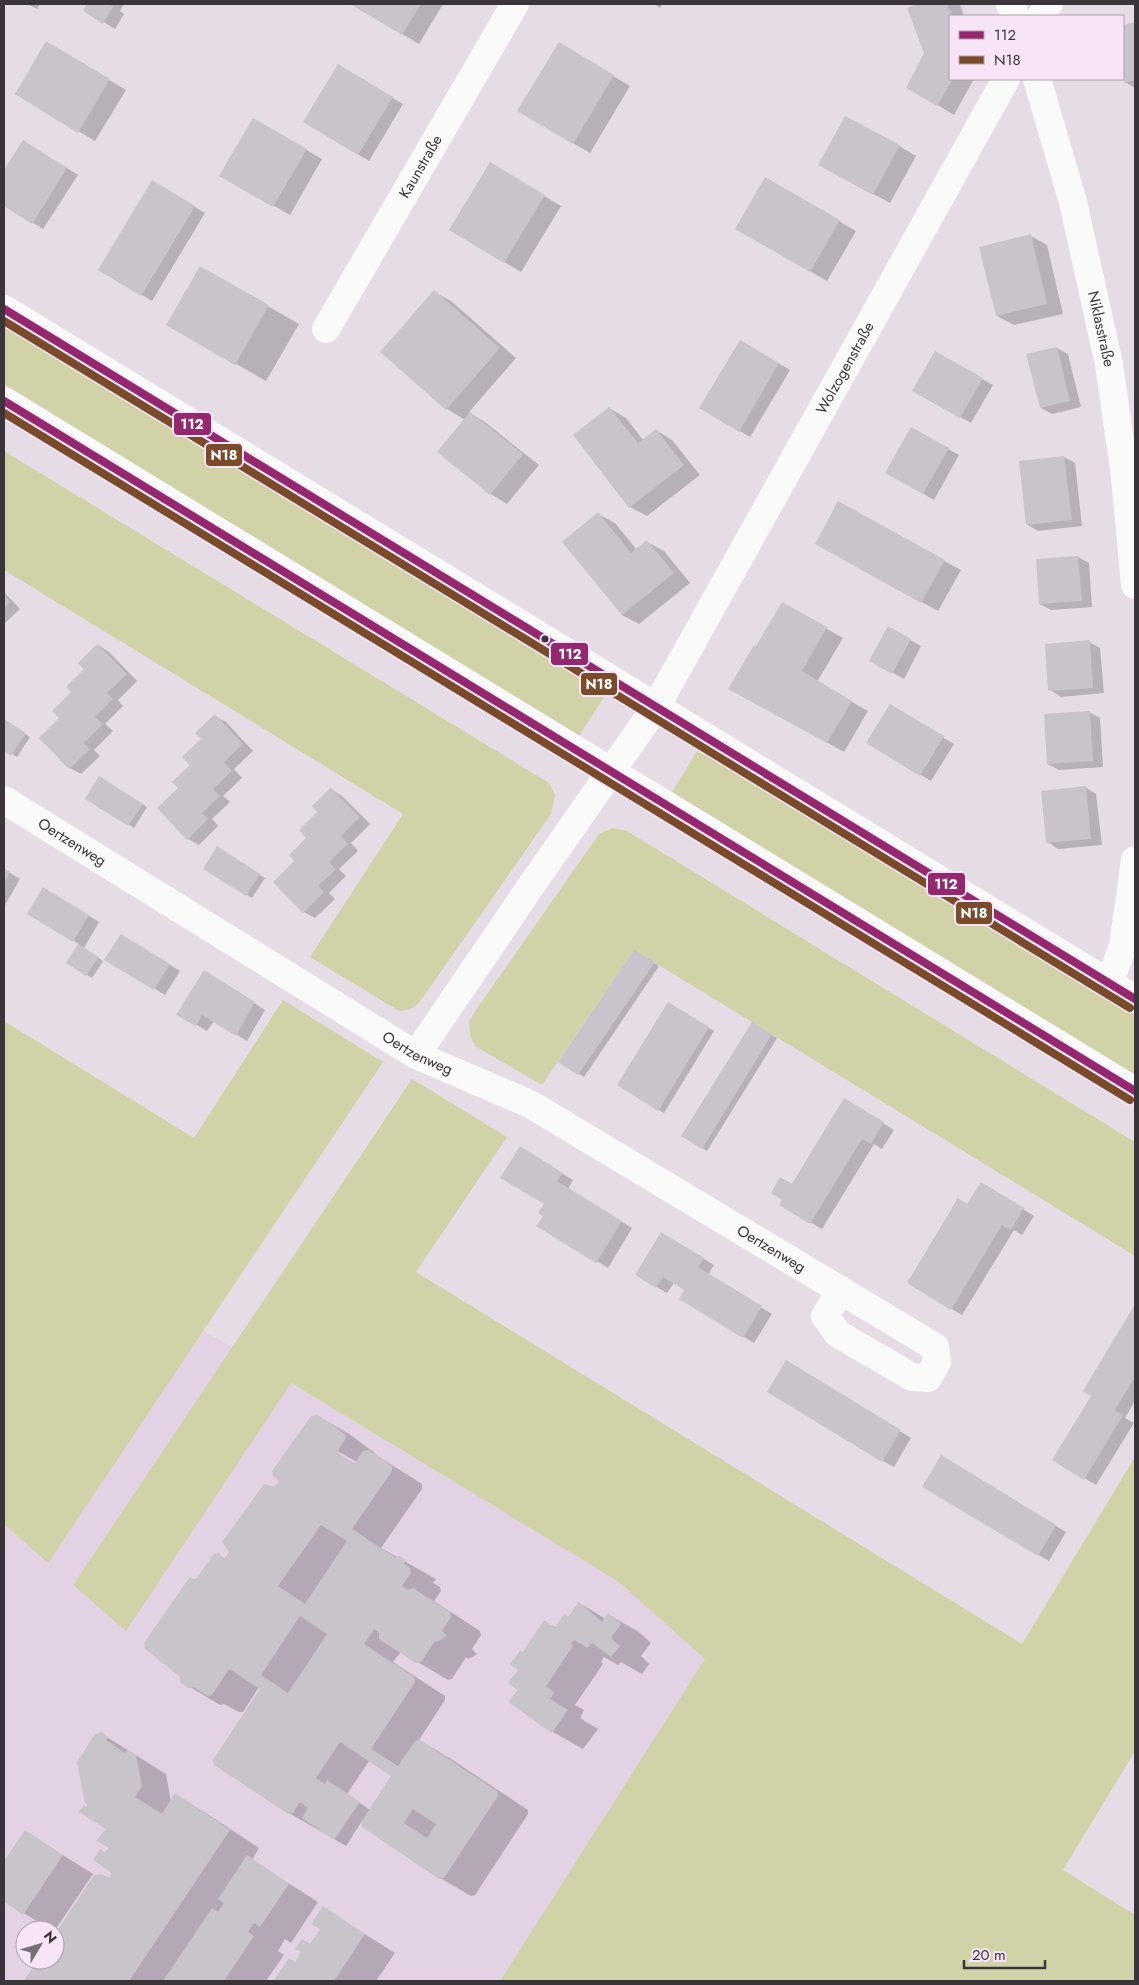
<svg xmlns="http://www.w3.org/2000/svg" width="1139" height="1985" viewBox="0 0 1139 1985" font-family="Jost,sans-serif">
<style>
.built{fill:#e3d2e4;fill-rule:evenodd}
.green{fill:#d2d2a8}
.shadow{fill:#0003;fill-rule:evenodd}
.building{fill:#c9c3cc;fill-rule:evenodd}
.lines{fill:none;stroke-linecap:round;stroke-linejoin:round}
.street{stroke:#fbfafb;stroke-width:28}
.primary{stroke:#fbfafb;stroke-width:28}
.bus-1-casing{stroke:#f7e5f7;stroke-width:11}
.bus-2-casing{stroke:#f7e5f7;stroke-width:11}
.bus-1{stroke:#95276e;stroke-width:8}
.bus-2{stroke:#7a4b2a;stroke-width:8}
.bus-dot{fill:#3b343b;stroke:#f7e5f7;stroke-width:2}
.labels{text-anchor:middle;stroke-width:4.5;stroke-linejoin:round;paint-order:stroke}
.street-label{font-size:15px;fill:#3b343b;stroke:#f7e5f7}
.line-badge{stroke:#f7e5f7;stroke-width:2}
.badge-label{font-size:14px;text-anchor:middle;font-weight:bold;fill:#fff}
</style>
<rect width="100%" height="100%" fill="#e6dce6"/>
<!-- built -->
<path class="built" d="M4,1021L203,1330L619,1582L706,1659L500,1981H4ZM25,1930H55V1960H25Z"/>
<!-- green -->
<g class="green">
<polygon points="4,326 606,694 579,736 4,384"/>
<polygon points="4,451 549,783 555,795 551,814 419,1003 409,1010 399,1011 310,957 403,814 4,570"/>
<polygon points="699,748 1135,1015 1135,1075 672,792"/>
<polygon points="612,828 627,831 1135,1142 1135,1256 634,950 542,1085 475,1046 470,1034 469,1022 476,1010 599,834"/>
<polygon points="283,1000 383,1062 48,1563 4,1524 4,1021 194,1138"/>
<polygon points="412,1079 507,1137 416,1272 1022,1644 1135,1457 1135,1751 1063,1870 1135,1915 1135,1981 500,1981 705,1659 619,1582 291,1383 126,1631 73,1585"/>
</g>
<!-- shadow -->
<g class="shadow">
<polygon points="27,4 40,4 37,9"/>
<polygon points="88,4 124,4 120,11 124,14 115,29 84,10"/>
<polygon points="352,4 443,4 419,44"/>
<polygon points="654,4 663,4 660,8"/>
<polygon points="919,4 960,4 964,16 950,16 950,79 974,79 954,115 908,87 926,53 909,8"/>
<polygon points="1135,23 1135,88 1125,82 1123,74 1123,27"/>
<polygon points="47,43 126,90 95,141 16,94"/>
<polygon points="559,44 630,86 590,153 519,111"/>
<polygon points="338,66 403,104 369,161 304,122"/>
<polygon points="253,119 322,159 290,215 221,175"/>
<polygon points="23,141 78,175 43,229 4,205 4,172"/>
<polygon points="899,146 916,156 890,203 836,174"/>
<polygon points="490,164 561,206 521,272 451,230"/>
<polygon points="766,179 856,231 827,281 737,229"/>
<polygon points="152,182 205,213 152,301 99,270"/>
<polygon points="1031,236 1047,245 1063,314 1014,325 997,316"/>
<polygon points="201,268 299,324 266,381 168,325"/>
<polygon points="434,292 451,301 516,358 469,412 486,423 539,465 507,504 491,494 439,452 465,420 447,409 382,352"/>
<polygon points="741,341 790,370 750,437 701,408"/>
<polygon points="1057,348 1068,354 1081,407 1052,414 1041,408"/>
<polygon points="936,353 993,385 971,423 914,391"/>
<polygon points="609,408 626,418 643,440 656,430 672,440 700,475 647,516 630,507"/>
<polygon points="911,428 959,455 934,500 886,472"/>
<polygon points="1064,457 1075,463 1082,526 1038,531 1028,525 1020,462"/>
<polygon points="598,514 615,523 637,550 647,542 664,551 690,583 639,624 622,615"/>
<polygon points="833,553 944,561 961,570 938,611"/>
<polygon points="1078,557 1089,563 1092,607 1051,610 1040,604"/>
<polygon points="4,592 20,609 4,624"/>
<polygon points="782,603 843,638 817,682 868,711 844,752 730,688 757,648"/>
<polygon points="889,628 921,646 904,679 871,660"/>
<polygon points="1089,642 1100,648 1104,693 1061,697 1050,690"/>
<polygon points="98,645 109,652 137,681 118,700 123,706 105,724 113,731 94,750 100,756 81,774 70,768 40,738 61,718"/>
<polygon points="890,706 954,744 931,781 868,743"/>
<polygon points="1089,712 1100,718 1103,767 1059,770 1048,764"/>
<polygon points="215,716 226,722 253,751 234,769 242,778 223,796 230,802 212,819 218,826 199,845 188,839 180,788"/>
<polygon points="4,720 30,737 17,757 4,749"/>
<polygon points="99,778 147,807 134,828 87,798"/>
<polygon points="1085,787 1096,794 1102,845 1058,849 1048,842"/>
<polygon points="331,789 342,796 370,824 351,843 358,851 339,869 346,876 329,893 335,899 315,918 304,912 296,861"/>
<polygon points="217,848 265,878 252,898 204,868"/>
<polygon points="4,869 20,879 4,907"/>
<polygon points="44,889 99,922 84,948 103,961 92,978 68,963 79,944 29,914"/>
<polygon points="121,935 180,971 165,995 106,959"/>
<polygon points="635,951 659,966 584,1077 560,1061"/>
<polygon points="215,978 265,1010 247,1041 214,1021 207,1031 178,1014"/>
<polygon points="668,1003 714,1031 664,1113 618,1085"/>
<polygon points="752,1023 777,1038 707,1151 683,1136"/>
<polygon points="855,1106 894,1130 882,1149 874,1144 822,1229 781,1205 793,1185"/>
<polygon points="520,1148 573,1180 568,1189 632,1228 608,1268 538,1226 545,1215 545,1204"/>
<polygon points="992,1189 1034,1216 1022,1235 1014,1230 962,1315 908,1283 968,1205"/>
<polygon points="661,1233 714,1265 708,1275 772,1314 754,1343 681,1298 686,1290 674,1283 667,1293 636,1275"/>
<polygon points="1135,1307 1135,1401 1125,1418 1134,1423 1096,1485 1054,1460 1093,1396"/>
<polygon points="797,1368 911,1438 894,1467 883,1461"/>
<path d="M318,1416L349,1434L375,1453L376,1455L422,1484V1489L381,1548L436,1579L433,1583L440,1587L441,1591L434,1601L480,1631L481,1635L472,1649L477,1654L469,1659L466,1657L452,1679L448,1680L401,1652L393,1662L445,1696V1700L419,1740L451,1759L528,1810V1814L475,1895L471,1896L440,1878L362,1821L346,1846L289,1813L262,1689L259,1687L243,1712H239L224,1704L220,1705L190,1687L196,1580L219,1555L226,1559L275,1488ZM332,1448L357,1462V1465L331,1450ZM369,1761L393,1776L370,1810L347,1794Z"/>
<polygon points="942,1457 1066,1532 1049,1561 924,1486"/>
<polygon points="579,1603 606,1619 609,1615 639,1632 651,1643 641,1656 649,1664 642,1674 621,1662 618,1665 604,1657 601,1662 603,1664 575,1705 584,1710 580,1718 598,1729 583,1749 553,1732 520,1689 520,1670 523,1654 545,1622 557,1628 569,1618"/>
<polygon points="102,1734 166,1774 171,1802 176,1795 206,1813 259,1848 252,1860 318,1902 291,1943 285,1939 278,1951 284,1955 266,1981 25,1981 34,1968 48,1971 53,1964 46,1960 55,1960 55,1952 60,1955 64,1948 55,1937 114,1873 106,1853 110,1848 98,1841 108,1829 87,1808"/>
<polygon points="25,1831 93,1874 55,1930 51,1930 4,1901 4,1863"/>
<polygon points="323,1908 395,1953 376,1981 275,1981 289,1959 295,1963 310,1945 321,1929"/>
</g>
<!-- building -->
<g class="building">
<polygon points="87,4 109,4 113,7 103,24 83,11"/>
<polygon points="350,4 421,4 402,35"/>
<polygon points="916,4 947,4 952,16 950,16 950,79 953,79 937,106 906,88 924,53 907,8"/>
<polygon points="1135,22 1135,80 1124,83 1123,25"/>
<polygon points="46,41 110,79 78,133 15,94"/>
<polygon points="559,42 614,75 573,144 517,111"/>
<polygon points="338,64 393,97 358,155 303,122"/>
<polygon points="845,116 900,145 873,195 818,165"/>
<polygon points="253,118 307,149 273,207 219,176"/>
<polygon points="23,140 67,168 32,224 4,206 4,170"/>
<polygon points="490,162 545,195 504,263 449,230"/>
<polygon points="765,177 840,220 810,272 735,229"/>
<polygon points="152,180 195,206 141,296 98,270"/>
<polygon points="1031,234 1047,304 996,316 979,247"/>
<polygon points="200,266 269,305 235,365 166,325"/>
<polygon points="434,290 500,348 446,410 380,352"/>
<polygon points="740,340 779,363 739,432 699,408"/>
<polygon points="1057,347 1070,401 1040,408 1026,354"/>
<polygon points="935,351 983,378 960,418 912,391"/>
<polygon points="609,407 638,443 656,429 684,465 629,508 573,435"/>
<polygon points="470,412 523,454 490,495 437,452"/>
<polygon points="911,427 949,448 923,494 885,473"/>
<polygon points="1064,456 1072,520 1026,525 1019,461"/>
<polygon points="838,501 945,560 921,603 815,544"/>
<polygon points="598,512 631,553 647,540 674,573 622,615 562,542"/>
<polygon points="1078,556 1082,601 1039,604 1036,559"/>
<polygon points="4,596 10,602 4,608"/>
<polygon points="782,602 827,627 802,671 852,701 827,743 728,689 754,645 756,646"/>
<polygon points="888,626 911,639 892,674 869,661"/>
<polygon points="1090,640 1093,688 1048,691 1045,644"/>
<polygon points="97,644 127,674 107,693 113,699 95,717 103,724 84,743 90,749 69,769 39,738 59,718 52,711 71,692 66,687 84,669 78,663"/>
<polygon points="890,704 944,736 920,776 866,743"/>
<polygon points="1090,711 1093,761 1047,764 1044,714"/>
<polygon points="215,714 243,744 224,762 232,771 213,789 220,796 202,813 208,819 187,840 157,808 178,788 172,782 190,765 182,757 201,739 195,733"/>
<polygon points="4,719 26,733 11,756 4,751"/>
<polygon points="99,776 143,804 128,826 85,799"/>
<polygon points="1086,786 1091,839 1046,843 1041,791"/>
<polygon points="331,788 360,817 341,836 348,844 329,862 336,869 318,886 324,892 303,913 273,882 294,861 289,855 306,838 299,830 317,812 312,806"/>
<polygon points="217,846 260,874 246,896 203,869"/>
<polygon points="4,868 10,872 4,883"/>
<polygon points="43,887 89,915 73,942 27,914"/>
<polygon points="121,934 170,964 154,990 104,960"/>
<polygon points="78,944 99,957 86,976 66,963"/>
<polygon points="634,950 655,962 578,1075 558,1062"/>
<polygon points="204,970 255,1002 236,1036 202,1015 196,1026 176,1015"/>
<polygon points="668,1002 709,1027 658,1111 617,1085"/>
<polygon points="752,1022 772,1034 702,1149 681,1136"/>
<polygon points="844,1098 884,1122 871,1144 862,1139 810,1224 779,1205 782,1200 771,1193 780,1177 792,1184"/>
<polygon points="520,1146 563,1173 557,1181 622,1221 596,1263 536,1226 543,1216 538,1213 544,1204 500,1178"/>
<polygon points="981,1182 1024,1208 1011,1230 1002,1225 951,1310 907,1283 958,1198 967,1204"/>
<polygon points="661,1232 704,1258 698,1267 762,1306 743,1338 679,1299 684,1290 663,1277 656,1288 635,1275"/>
<polygon points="1135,1304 1135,1377 1115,1410 1123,1415 1084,1480 1052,1460 1091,1396 1083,1391"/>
<polygon points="786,1360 901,1430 882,1462 767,1392"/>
<path d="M318,1415L345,1434L346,1438L337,1452L354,1464L363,1451L369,1450L392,1466V1471L352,1529L396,1558L398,1555L406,1560L404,1564L410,1568L411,1573L402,1586L407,1590L413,1588L450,1612L451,1617L442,1631L447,1636L437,1642L435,1641L421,1662L416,1663L379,1639V1633L374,1629L364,1644L414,1677L415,1682L371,1749L398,1766L415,1741L420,1740L497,1791L498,1796L444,1878L439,1879L362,1827L361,1822L391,1776L340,1742L316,1778L325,1784L327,1780L360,1802L334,1840L302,1818L308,1808L300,1802L293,1813L288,1814L214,1765L213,1760L260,1689L229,1669L212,1695L207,1696L194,1687L189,1688L181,1683L179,1676L145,1649L144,1643L189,1578L196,1579L214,1554L219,1553L224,1559L229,1552L222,1542L264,1484L274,1487L279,1481L273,1476L272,1471L311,1416ZM321,1525L347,1541L305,1604L278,1586ZM300,1616L327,1634L288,1693L261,1675ZM413,1809L436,1824L427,1838L404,1823Z"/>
<polygon points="941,1455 1056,1525 1038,1556 922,1487"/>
<polygon points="579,1602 602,1622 608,1613 621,1624 611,1638 620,1646 611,1657 592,1643 587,1648 574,1640 571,1644 573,1646 546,1686 554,1692 550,1699 568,1710 552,1733 508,1702 518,1690 508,1683 518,1670 510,1664 520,1651 523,1652 544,1620 555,1628 564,1614 568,1617"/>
<polygon points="102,1732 108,1737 106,1740 125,1753 127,1749 136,1755 142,1786 135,1797 162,1814 175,1793 230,1830 129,1981 24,1981 33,1967 41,1966 47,1970 51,1965 44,1960 55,1960 55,1952 59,1954 62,1949 55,1944 55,1934 94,1875 102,1874 109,1878 112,1873 93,1860 100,1849 105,1852 109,1847 96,1841 106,1829 79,1812 84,1805 87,1807 88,1805 85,1803 77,1762 95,1734"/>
<polygon points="25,1830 63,1855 23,1915 4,1902 4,1861"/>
<polygon points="247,1855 289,1884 260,1927 254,1923 248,1932 254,1936 224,1981 163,1981 212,1908 218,1912 224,1903 218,1899"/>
<polygon points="323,1906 365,1934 334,1981 273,1981 289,1958 295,1962 301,1952 295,1949 302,1939 310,1944 320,1929 311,1924"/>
</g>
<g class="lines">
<!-- street -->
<g class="street">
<polyline points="1010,4 1015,16"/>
<polyline points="1041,16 1049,4"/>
<path id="s1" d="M1037,79L1073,202L1109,364L1125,477L1135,585"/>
<path id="s2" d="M326,329L515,4"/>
<path id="s3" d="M4,800L416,1055L530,1104L935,1347L937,1362L928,1378L912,1377L838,1334L825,1316L841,1290"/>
<polyline points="1109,984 1123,946 1135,860"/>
<path id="s4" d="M416,1055L533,883L656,707L1006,79"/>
</g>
<!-- primary -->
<g class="primary">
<polyline points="4,309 1135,999"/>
<polyline points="4,401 1135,1091"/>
</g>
<defs>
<g id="bus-1">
<polyline points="4,309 1135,999"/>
<polyline points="4,401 1135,1091"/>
</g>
<g id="bus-2">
<polyline points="4,321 1130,1008"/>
<polyline points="4,413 1130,1100"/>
</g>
</defs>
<!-- bus-1 casing -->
<use href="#bus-1" class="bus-1-casing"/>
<!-- bus-2 casing -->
<use href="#bus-2" class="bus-2-casing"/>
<!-- bus-1 -->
<use href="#bus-1" class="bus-1"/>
<!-- bus-2 -->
<use href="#bus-2" class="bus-2"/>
</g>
<!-- markers -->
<circle class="bus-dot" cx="545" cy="639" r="4.5"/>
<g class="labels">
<!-- street labels -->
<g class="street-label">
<text dy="5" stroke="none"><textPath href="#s2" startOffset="188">Kaunstraße</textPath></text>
<text dy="5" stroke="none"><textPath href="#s1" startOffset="258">Niklasstraße</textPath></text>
<text dy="5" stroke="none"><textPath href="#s4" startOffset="811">Wolzogenstraße</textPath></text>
<text dy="5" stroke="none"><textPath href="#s3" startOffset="80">Oertzenweg</textPath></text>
<text dy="5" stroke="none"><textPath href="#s3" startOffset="485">Oertzenweg</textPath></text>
<text dy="5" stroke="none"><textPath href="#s3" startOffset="890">Oertzenweg</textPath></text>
</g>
</g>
<g class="line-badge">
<rect x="173" y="412" width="39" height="24" rx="5" fill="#95276e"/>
<rect x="205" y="443" width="38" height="24" rx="5" fill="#7a4b2a"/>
<rect x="550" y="642" width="39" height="24" rx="5" fill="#95276e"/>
<rect x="580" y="672" width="38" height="24" rx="5" fill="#7a4b2a"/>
<rect x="927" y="872" width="39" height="24" rx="5" fill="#95276e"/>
<rect x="955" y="901" width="38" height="24" rx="5" fill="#7a4b2a"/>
</g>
<g class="badge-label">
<text x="192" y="429">112</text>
<text x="224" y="460">N18</text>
<text x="570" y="659">112</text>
<text x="599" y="689">N18</text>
<text x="946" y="889">112</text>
<text x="974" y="918">N18</text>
</g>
<!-- border -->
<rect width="1139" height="1985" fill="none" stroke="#3b343b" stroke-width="10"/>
<!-- legend -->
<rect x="949" y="15" width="175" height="65" fill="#f7e5f7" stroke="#ac9eac"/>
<rect x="959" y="31" width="25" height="8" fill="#95276e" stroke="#ac9eac"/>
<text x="994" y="40" font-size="15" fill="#3b343b">112</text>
<rect x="959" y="56" width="25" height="8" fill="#7a4b2a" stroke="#ac9eac"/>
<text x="994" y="65" font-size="15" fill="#3b343b">N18</text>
<!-- north arrow -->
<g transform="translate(40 1945) rotate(52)"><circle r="24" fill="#f7e5f7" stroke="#ac9eac"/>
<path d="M0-4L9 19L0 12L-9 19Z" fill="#776f77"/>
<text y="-8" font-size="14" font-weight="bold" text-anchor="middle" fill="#3b343b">N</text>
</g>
<!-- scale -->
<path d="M964 1960v8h81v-8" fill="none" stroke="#3b343b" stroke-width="2.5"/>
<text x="972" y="1960" font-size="15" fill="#3b343b" stroke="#f7e5f7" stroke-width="4" paint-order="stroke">20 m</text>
</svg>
